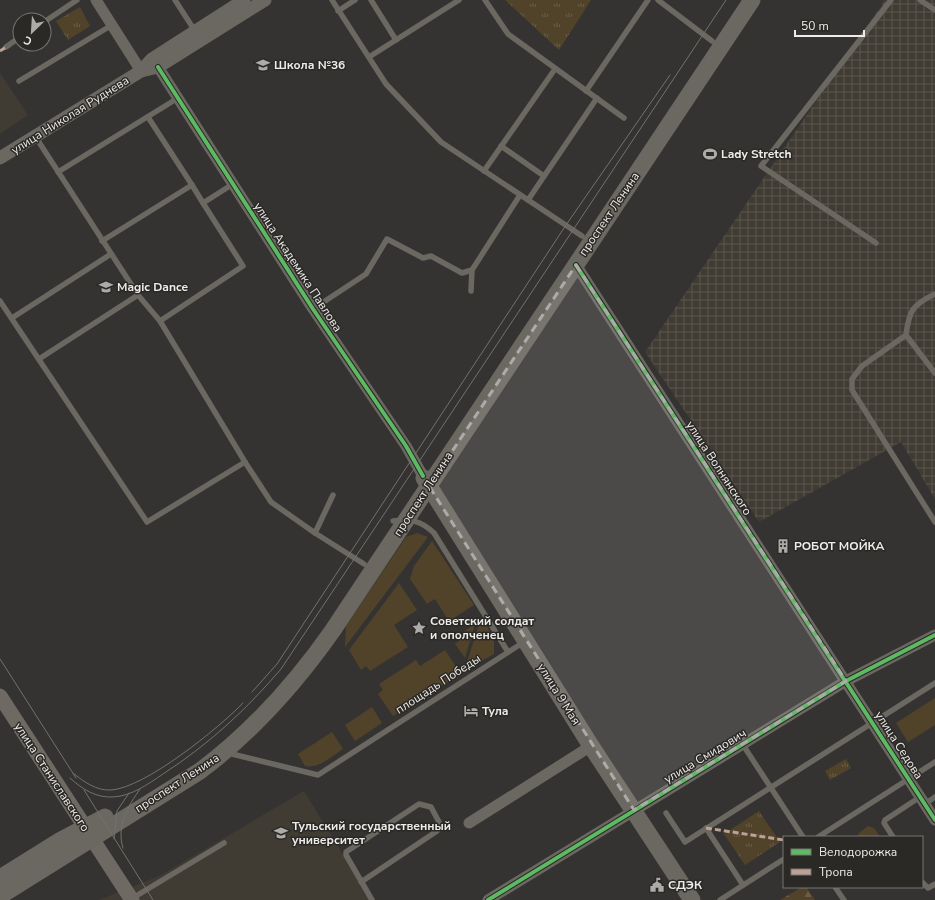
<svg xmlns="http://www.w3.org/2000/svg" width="935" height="900" viewBox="0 0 935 900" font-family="'Nunito Sans',sans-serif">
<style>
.built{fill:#403b33}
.industrial{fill:url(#industrial-grid)}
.green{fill:#51432a}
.forest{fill:url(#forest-firs)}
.park{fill:url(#park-tufts)}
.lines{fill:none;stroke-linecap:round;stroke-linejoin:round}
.service{stroke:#6b6862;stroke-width:5.5}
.minor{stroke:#6b6862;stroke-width:11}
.tertiary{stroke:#6b6862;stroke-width:13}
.secondary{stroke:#6e6a63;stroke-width:15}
.primary{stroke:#6b6861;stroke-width:17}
.tram{stroke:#74716d;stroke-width:1}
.quiet{stroke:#bda197;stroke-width:3;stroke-dasharray:6 3;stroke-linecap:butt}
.cycleway-casing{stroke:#2b2926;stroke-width:6}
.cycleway{stroke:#5cba63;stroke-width:4}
.marked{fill:#adaba9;fill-opacity:0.2;stroke:#adaba9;stroke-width:3;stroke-dasharray:8 5;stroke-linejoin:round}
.labels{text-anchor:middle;stroke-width:3;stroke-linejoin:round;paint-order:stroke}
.poi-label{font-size:12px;font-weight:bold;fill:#eeecea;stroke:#2b2926;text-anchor:start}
.street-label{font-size:12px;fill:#eeecea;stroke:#2b2926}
</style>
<defs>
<pattern id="industrial-grid" width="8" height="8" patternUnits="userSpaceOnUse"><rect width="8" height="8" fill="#403b33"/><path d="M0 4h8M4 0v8" fill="none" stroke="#5c5851"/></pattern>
<pattern id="forest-firs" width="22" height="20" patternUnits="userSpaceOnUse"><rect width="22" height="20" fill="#51432a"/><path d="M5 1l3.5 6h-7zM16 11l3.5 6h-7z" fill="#6a5e49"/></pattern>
<pattern id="park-tufts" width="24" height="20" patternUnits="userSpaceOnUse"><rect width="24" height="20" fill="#51432a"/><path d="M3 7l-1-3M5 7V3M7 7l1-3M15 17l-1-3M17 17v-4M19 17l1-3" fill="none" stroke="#6a5e49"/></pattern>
</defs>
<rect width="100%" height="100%" fill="#343331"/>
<!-- built -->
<g class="built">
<polygon points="0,73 28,115 0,134"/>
<polygon points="304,791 371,900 99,900 161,875"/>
</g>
<!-- industrial -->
<polygon class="industrial" points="885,0 935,0 935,499 901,442 759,522 645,352"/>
<!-- green -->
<g class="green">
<polygon points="417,533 428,537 345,647 346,626 406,537"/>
<polygon points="432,541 474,605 449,621 435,599 427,604 410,579 414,566"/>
<polygon points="399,583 417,610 394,625 408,647 370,671 366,666 361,670 349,650"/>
<polygon points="483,619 494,639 494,654 471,667 467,662 480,621"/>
<polygon points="475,624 465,658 455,644 461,639 458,635"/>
<polygon points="445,650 461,674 393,716 378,694 383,690 379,684 416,660 420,666"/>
<polygon points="935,698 935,725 908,742 896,723"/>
<polygon points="372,707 382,723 355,741 345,725"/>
<path d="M332,732L343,749C332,756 319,769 305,766L298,754Z"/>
<polygon points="868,826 874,828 880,837 858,837 859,833"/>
</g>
<!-- forest -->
<polygon class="forest" points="802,887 807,888 815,900 780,900"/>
<!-- park -->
<g class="park">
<polygon points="505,0 591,0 559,50"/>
<polygon points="80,7 90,26 68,40 56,21"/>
<polygon points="846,759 851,768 830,780 825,771"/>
<polygon points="759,811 780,842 745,865 724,834"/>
</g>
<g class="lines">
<!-- service -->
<g class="service">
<polyline points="175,0 195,31"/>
<polyline points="332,0 386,84 441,142 582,236"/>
<polyline points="371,0 396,40"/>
<polyline points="485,0 508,34 624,118"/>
<polyline points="658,0 712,41"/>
<polyline points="920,0 935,10"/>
<polyline points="338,11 355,0"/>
<polyline points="44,22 77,0"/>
<polyline points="6,47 20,37"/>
<polyline points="369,57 459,0"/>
<polyline points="19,81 112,25"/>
<polyline points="586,91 648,0"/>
<polyline points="148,117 192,185"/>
<polyline points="35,136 138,295 160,321 245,462 271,502 315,533"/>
<polyline points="501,146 544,176"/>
<polyline points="484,171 555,69"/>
<polyline points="58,172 178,98"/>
<polyline points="528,200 597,98"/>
<polyline points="102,241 192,185 203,203"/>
<polyline points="876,243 761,166 891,0"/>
<polyline points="471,291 472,270"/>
<path d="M935,294C912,305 909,311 906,335L862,366L852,379V390L935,522"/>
<polyline points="0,301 147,522 245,462"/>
<polyline points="313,309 366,274 387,239 423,258 431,256 462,273 472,270 520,195"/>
<polyline points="12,318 111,254"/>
<polyline points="160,321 243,266 203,203 233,184"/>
<polyline points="906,335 935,373"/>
<polyline points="39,359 138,295"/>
<polyline points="333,495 315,533 364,564"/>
<path d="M393,521C411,519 420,520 434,533L508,652"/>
<polyline points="743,745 803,837"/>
<polyline points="228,753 318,775 524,642"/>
<polyline points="925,804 935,797"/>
<polyline points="666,813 685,842 935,683"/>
<polyline points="706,828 743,885"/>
<polyline points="818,837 935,762"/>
<polyline points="893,837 884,823 885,820 920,797"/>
<polyline points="361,882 437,831 439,822 431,807 419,804 346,852 346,855 372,900"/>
<polyline points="922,882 928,888 935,884"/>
<polyline points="835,887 844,900"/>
<polyline points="131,899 224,843"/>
<polyline points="720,900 784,859"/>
</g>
<!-- minor -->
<g class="minor">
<polyline points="96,0 141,71"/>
<polyline points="158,67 313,309 406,446 423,476"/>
<polyline points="576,265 935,820"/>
<polyline points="469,823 591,746"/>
<polyline points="488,900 846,681 935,635"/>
</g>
<!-- tertiary -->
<g class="tertiary">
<polyline points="141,71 158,67 265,0"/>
<polyline points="0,158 141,71 152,59 244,0"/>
</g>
<!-- secondary -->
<g class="secondary">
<polyline points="0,696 85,827"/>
<polyline points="91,837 132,900"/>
</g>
<!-- primary -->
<g class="primary">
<polyline points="424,478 591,746 692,900"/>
<polyline points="0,878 61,840 105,817"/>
<path d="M0,896L200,771C252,732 296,683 333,630L752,0"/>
</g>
<!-- tram -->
<g class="tram">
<polyline points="0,659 76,778"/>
<polyline points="252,692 277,664 566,225 670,75"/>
<path d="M73,773C84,782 97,791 111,790C145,788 219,728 243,703"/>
<path d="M70,778C82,789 96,798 113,797C132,796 148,784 163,774C209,744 245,711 281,669L726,0"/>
<polyline points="84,790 153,900"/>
<polyline points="114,839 117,811 129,793"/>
<path d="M123,848C116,826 128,806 140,789"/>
</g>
<!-- quiet -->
<g class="quiet">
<polyline points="0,51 6,47"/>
<polyline points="706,828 784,840"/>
</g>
<defs>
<g id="cycleway">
<polyline points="158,67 313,309 406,446 423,476"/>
<polyline points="576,265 935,820"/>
<polyline points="488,900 846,681 935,635"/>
</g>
</defs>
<!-- cycleway casing -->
<use href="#cycleway" class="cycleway-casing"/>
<!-- cycleway -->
<use href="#cycleway" class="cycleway"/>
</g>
<!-- marked area -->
<path class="marked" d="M576,265L846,681L634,810L429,486Z"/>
<!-- icons -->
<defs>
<symbol id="school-bare" viewBox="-9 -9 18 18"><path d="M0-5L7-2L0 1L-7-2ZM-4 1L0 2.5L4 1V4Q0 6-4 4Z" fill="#adaba9" stroke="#2b2926" stroke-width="2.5" paint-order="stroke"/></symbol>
<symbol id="stadium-bare" viewBox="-9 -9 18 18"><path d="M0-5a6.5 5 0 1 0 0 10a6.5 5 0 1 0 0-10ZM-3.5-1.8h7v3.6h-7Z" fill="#adaba9" stroke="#2b2926" stroke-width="2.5" paint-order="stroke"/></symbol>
<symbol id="building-bare" viewBox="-9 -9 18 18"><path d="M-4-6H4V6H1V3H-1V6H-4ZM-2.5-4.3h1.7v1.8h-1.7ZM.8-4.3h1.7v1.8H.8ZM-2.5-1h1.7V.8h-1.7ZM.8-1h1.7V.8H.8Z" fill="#adaba9" stroke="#2b2926" stroke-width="2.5" paint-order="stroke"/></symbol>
<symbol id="sight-bare" viewBox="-9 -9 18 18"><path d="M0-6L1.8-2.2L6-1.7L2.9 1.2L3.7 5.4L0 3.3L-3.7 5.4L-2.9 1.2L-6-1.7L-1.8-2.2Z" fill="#adaba9" stroke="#2b2926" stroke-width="2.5" paint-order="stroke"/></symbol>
<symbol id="hotel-bare" viewBox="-9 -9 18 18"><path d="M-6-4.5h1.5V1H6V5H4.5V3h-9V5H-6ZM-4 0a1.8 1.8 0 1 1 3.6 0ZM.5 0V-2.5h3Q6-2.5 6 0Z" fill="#adaba9" stroke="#2b2926" stroke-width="2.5" paint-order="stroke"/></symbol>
<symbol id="university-bare" viewBox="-9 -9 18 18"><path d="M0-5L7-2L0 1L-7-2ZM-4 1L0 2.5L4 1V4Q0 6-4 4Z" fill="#adaba9" stroke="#2b2926" stroke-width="2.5" paint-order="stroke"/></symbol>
<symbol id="civic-bare" viewBox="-9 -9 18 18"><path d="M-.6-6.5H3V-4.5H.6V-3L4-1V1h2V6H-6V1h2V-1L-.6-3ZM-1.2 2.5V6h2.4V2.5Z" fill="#adaba9" stroke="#2b2926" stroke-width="2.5" paint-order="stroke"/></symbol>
</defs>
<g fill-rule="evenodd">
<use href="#school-bare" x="253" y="55" width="20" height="20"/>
<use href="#stadium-bare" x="700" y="144" width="20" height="20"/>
<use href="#school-bare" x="96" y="277" width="20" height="20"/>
<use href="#building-bare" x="773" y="536" width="20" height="20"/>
<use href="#sight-bare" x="409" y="618" width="20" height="20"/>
<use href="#hotel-bare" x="461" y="701" width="20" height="20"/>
<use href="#university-bare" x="271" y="823" width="20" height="20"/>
<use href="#civic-bare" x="647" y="875" width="20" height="20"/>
</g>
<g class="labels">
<!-- poi labels -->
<g class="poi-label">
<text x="274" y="69">Школа №36</text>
<text x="721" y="158">Lady Stretch</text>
<text x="117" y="291">Magic Dance</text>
<text x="794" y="550">РОБОТ МОЙКА</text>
<text x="430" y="625">Советский солдат<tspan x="430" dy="14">и ополченец</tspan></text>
<text x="482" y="715">Тула</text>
<text x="292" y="830">Тульский государственный<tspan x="292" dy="14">университет</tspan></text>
<text x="668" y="889">СДЭК</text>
</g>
<!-- street labels -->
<g class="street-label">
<text transform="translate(70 115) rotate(-32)" y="4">улица Николая Руднева</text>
<text transform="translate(609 214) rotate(-56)" y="4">проспект Ленина</text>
<text transform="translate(298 267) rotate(57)" y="4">улица Академика Павлова</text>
<text transform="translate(719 468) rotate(57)" y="4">улица Волнянского</text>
<text transform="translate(423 494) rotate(-57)" y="4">проспект Ленина</text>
<text transform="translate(438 684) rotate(-33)" y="4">площадь Победы</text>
<text transform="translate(559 694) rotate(58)" y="4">улица 9 Мая</text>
<text transform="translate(899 745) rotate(57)" y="4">улица Седова</text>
<text transform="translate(705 756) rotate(-31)" y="4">улица Смидович</text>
<text transform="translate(52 777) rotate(57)" y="4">улица Станиславского</text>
<text transform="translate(177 783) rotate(-33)" y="4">проспект Ленина</text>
</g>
</g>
<!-- legend -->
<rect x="783" y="836" width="140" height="52" fill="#2b2926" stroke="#797774"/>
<rect x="791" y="849" width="20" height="6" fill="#5cba63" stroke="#797774"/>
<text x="819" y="856" font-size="12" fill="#eeecea">Велодорожка</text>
<rect x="791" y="869" width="20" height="6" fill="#bda197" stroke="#797774"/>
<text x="819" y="876" font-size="12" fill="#eeecea">Тропа</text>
<!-- north arrow -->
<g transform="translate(32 32) rotate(205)"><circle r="19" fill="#2b2926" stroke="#797774"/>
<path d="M0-3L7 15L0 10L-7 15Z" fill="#adaba9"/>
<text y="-6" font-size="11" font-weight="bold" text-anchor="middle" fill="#eeecea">С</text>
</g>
<!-- scale -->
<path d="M795 30v6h69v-6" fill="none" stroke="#eeecea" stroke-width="2"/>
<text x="801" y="30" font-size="12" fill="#eeecea" stroke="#2b2926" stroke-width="3" paint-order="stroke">50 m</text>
</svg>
